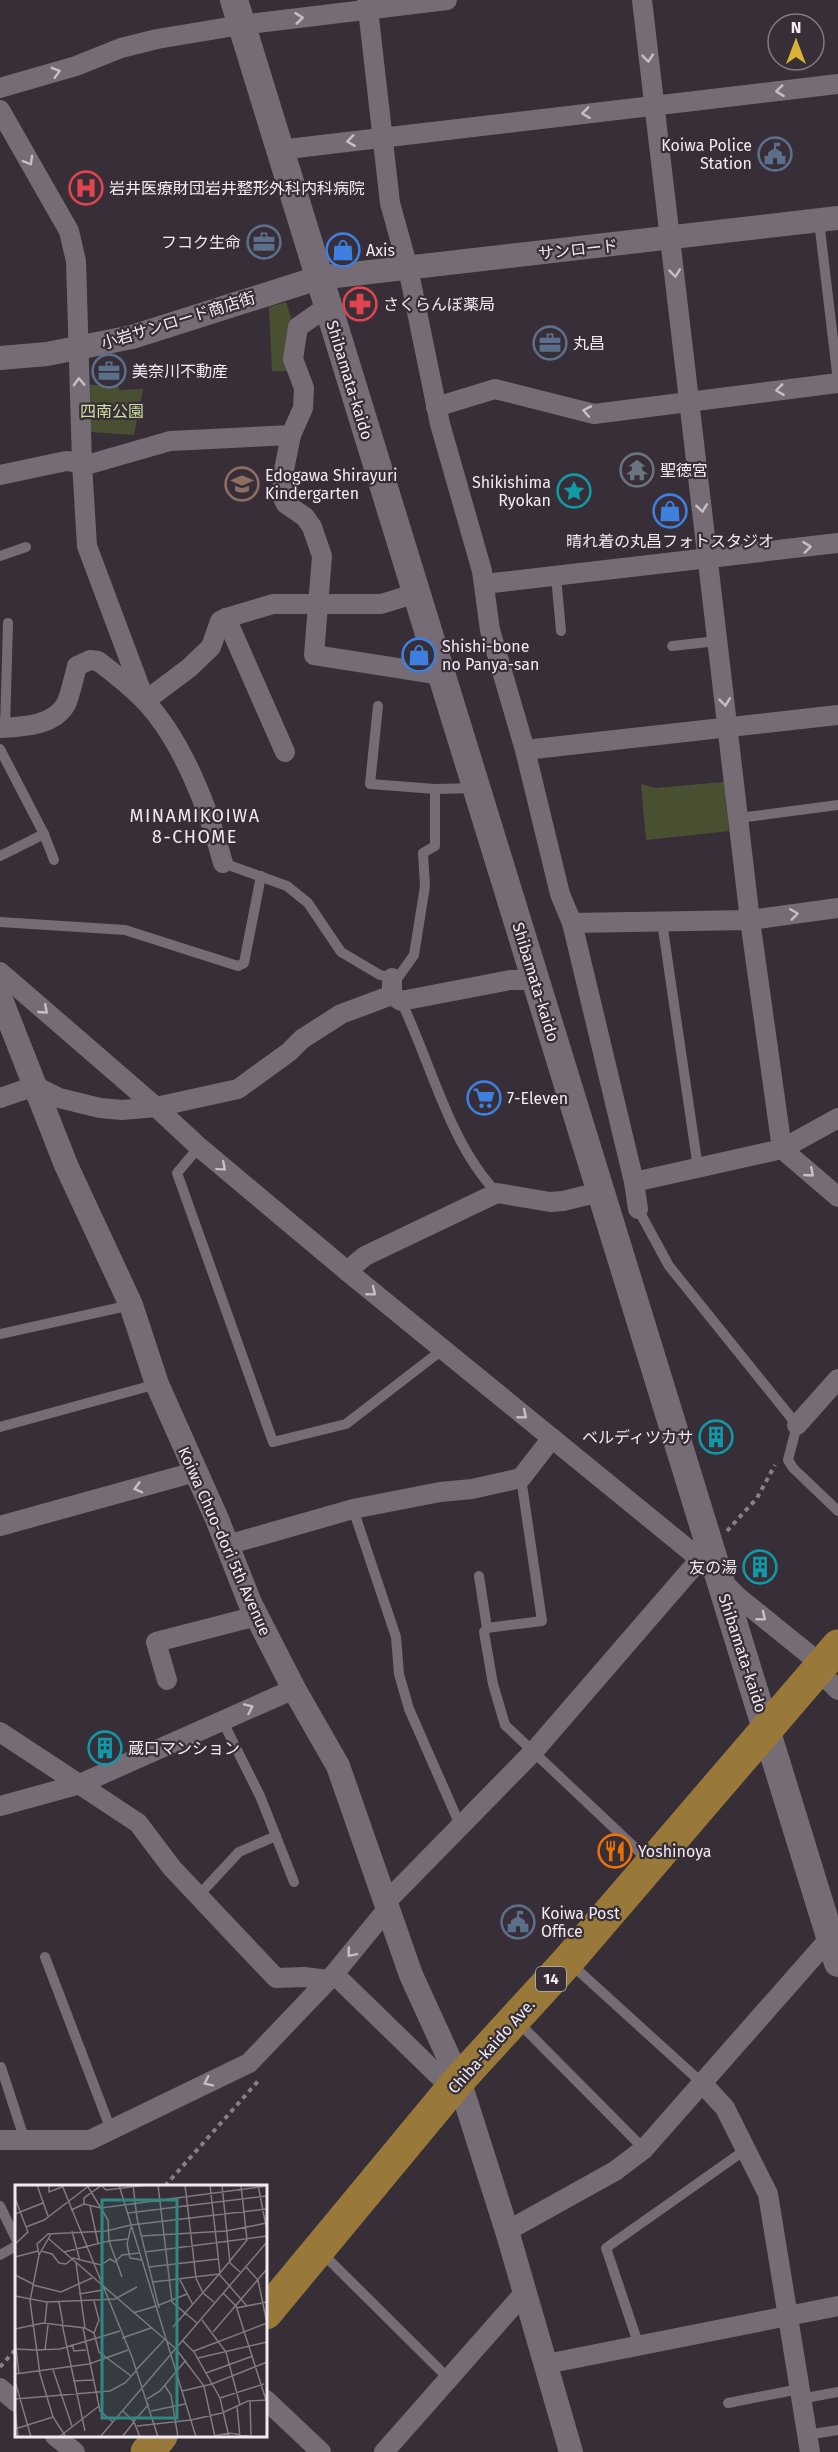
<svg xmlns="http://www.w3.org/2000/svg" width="838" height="2452" viewBox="0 0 838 2452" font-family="'Fira Sans','Noto Sans JP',sans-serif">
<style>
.green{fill:#495032}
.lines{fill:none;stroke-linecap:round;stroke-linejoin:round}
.path{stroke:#878087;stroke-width:4;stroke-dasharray:4.5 4.5;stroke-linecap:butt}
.service{stroke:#766c76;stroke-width:10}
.minor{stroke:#766c76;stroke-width:20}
.tertiary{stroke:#766c76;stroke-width:24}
.secondary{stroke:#766c76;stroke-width:28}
.trunk{stroke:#997939;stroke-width:33}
.oneway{stroke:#c6bfc6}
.labels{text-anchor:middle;stroke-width:4.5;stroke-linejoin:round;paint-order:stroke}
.shield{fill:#372e37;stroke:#b9b2b9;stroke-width:1.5}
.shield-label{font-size:15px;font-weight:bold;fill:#f1ebf1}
.poi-label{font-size:16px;fill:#f1ebf1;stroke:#372e37;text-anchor:start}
.street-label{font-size:16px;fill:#f1ebf1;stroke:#372e37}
.park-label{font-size:16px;fill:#cfde9e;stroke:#372e37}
.neighbourhood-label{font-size:18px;letter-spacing:1.5px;fill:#f1ebf1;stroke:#372e37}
.inset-road{fill:none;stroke:#817a81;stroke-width:1.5}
.view{fill:#318882;fill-opacity:0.15;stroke:#318882;stroke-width:3}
.inset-edge{fill:none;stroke:#f1ebf1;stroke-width:3}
</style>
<rect width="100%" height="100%" fill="#372e37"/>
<!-- green -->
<g class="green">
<polygon points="286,302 293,324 290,371 272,371 269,307"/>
<polygon points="90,385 118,385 119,390 143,389 134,435 91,432"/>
<polygon points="724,782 729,831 646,840 641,784 656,788"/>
</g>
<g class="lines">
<!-- path -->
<g class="path">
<polyline points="660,467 680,465"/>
<polyline points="727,1531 757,1498 775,1465"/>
<polyline points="165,2186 260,2079"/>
<polyline points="0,2367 16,2349"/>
</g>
<!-- service -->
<g class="service">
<polyline points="819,221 838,381"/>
<polyline points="0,556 26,547"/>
<polyline points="556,576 561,631"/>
<polyline points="672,646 717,641"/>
<polyline points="378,706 370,784 435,789"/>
<polyline points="5,728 8,623"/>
<polyline points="0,749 44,834 0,856"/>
<polyline points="739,818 838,805"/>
<polyline points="44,834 54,860"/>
<polyline points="223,863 287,886 308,903 341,952 380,975 392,978 399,976 414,955 425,886 423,853 435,846 435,789 476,788"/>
<polyline points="0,922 125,930 238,966 244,963 261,876"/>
<polyline points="662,922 698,1168"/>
<path d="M401,1001C431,1063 449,1143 497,1193"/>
<polyline points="199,1147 177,1173 273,1442 346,1424 442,1350"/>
<polyline points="638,1209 669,1266 797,1425 788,1460 793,1468 838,1511"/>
<polyline points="0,1334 131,1305"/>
<polyline points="0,1427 157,1384"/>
<polyline points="353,1509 396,1637 399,1674 409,1709 460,1825"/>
<polyline points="479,1576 487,1628 484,1632 493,1684 505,1725 649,1861"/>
<polyline points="487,1628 542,1621 521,1478"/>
<polyline points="222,1720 260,1796 294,1882"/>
<polyline points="199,1895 239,1852 276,1836"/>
<polyline points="45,1957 111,2130"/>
<polyline points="571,1964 702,2083"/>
<polyline points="517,2021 644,2149"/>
<polyline points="1,2067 25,2141"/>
<polyline points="0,2206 16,2239"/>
<polyline points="321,2252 448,2378"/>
<polyline points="0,2255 16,2246"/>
<polyline points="639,2346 606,2248 745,2150"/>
<polyline points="800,2399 838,2392"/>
<polyline points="728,2403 799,2389"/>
<polyline points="807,2435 838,2430"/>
</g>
<!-- minor -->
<g class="minor">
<polyline points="367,0 390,203 408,268 440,424 482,571 490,630 525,750 560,894 572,923 634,1182 638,1209"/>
<polyline points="642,0 750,920 782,1149 838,1197"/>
<polyline points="0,88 76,66 121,48 157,39 241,25 447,0"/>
<polyline points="0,110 69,231 76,261 82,463 66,461 0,475"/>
<polyline points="279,150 838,84"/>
<polyline points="328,306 298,327 293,359 304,388 303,408 291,435 284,470 282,496 286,504 305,517 312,527 322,556 314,655 442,675"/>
<polyline points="436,407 495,389 594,414 838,383"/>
<polyline points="484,584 838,543"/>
<polyline points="226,618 285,752"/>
<polyline points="145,701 87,546 82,463 90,464 170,441 291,435"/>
<polyline points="145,701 189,668 211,647 220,621 226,618 273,604 381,604 417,593"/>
<path d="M0,728C22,727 56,726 67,702C71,691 74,678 77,666L90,660L98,661C114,673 129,685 143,699C182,739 209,810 223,863"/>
<polyline points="525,750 838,715"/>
<polyline points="572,923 750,920 838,908"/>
<polyline points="0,972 156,1107 199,1147 347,1271 700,1559 738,1597 822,1665"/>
<polyline points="392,995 401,1001 510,980 536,980"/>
<polyline points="0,1098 35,1086 59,1098 100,1108 122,1110 156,1107 238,1089 289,1052 302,1039 341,1014 392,995 392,978"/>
<polyline points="634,1182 782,1149 838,1118"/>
<polyline points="347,1271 365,1256 497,1193 550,1202 563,1201 600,1192"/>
<polyline points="797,1425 838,1379"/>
<polyline points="0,1526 195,1472"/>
<polyline points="227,1545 353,1509 440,1492 472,1489 521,1478 552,1438"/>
<polyline points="818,1670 838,1690"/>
<polyline points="167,1680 156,1642 257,1616"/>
<polyline points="0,1732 138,1823 172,1868 276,1978 304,1977 328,1980"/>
<polyline points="0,1806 80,1784 294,1689"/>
<polyline points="387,1901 534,1751 700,1559"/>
<polyline points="334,1974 439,2076 459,2080"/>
<polyline points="702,2083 725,2108 768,2194 810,2452"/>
<polyline points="0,2140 90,2140 249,2063 334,1974 388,1908"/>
<polyline points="507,2231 615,2171 644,2149 836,1931"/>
<polyline points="546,2364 838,2306"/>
<polyline points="0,2388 16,2402"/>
<polyline points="266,2400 321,2452"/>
<polyline points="55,2436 75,2452"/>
<polyline points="384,2452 526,2291"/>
</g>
<!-- tertiary -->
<g class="tertiary">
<polyline points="0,358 47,354 132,337 318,278 838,218"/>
<polyline points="0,997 66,1165 131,1305 157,1384 217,1519 250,1603 294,1689 338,1766 411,1975 459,2080 507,2231 571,2452"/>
</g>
<!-- secondary -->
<polyline class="secondary" points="234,0 838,1963"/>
<!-- trunk -->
<g class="trunk">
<polyline points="266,2313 459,2080 567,1962 838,1646"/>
<polyline points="147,2452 161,2436"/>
</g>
</g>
<!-- one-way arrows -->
<defs><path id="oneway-chevron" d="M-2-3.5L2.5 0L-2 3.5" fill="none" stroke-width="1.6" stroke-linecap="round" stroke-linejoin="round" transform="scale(1.5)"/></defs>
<g class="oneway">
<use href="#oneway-chevron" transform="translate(299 18) rotate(-7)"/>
<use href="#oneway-chevron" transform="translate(648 58) rotate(84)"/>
<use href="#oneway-chevron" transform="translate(56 72) rotate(-16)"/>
<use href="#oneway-chevron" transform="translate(780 91) rotate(173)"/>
<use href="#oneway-chevron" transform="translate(586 113) rotate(173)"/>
<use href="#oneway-chevron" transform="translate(351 141) rotate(173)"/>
<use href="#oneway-chevron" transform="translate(29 161) rotate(60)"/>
<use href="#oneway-chevron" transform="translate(675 273) rotate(84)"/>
<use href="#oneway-chevron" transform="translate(79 382) rotate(-92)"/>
<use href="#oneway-chevron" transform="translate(780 390) rotate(173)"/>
<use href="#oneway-chevron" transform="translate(587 411) rotate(-169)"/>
<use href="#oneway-chevron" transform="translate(702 508) rotate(83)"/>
<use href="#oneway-chevron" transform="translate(807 547) rotate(-7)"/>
<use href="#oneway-chevron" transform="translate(725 702) rotate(83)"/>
<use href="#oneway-chevron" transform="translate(794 914) rotate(-8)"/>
<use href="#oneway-chevron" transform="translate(44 1010) rotate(41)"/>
<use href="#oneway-chevron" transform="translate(222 1167) rotate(40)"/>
<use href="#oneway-chevron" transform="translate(810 1173) rotate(41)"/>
<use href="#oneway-chevron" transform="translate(372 1292) rotate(39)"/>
<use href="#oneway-chevron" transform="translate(523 1415) rotate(39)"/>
<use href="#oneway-chevron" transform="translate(138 1488) rotate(165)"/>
<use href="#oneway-chevron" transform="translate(762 1617) rotate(39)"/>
<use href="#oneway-chevron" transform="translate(249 1708) rotate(-24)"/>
<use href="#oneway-chevron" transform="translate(351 1953) rotate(130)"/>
<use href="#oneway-chevron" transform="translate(208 2082) rotate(154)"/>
</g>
<!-- icons -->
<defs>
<symbol id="civic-ring" viewBox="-11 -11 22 22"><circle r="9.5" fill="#372e37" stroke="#5c6f8a" stroke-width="1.5"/><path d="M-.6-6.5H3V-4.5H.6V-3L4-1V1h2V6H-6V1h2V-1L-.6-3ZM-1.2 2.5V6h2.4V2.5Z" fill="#5c6f8a"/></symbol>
<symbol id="hospital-ring" viewBox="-11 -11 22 22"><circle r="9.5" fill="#372e37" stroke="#e0444e" stroke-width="1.5"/><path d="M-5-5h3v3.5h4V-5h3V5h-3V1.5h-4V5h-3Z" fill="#e0444e"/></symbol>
<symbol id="office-ring" viewBox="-11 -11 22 22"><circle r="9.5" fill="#372e37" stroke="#5c6f8a" stroke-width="1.5"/><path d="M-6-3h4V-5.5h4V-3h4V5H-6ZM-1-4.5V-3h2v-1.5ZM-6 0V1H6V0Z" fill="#5c6f8a"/></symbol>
<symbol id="shop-ring" viewBox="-11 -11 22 22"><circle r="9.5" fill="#372e37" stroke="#3f7fe0" stroke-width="1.5"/><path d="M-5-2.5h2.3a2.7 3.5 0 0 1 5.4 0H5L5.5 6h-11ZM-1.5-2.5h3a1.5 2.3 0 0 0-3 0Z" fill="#3f7fe0"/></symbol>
<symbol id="pharmacy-ring" viewBox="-11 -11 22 22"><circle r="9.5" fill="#372e37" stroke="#e0444e" stroke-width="1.5"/><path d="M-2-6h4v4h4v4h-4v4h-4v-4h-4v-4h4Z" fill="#e0444e"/></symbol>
<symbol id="temple-ring" viewBox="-11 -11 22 22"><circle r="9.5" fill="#372e37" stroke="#6b7280" stroke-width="1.5"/><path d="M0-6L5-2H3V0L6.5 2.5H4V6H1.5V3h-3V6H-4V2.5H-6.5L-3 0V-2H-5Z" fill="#6b7280"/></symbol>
<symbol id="school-ring" viewBox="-11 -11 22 22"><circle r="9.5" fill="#372e37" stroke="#8d6e63" stroke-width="1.5"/><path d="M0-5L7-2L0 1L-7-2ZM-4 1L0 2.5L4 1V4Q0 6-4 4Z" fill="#8d6e63"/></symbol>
<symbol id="sight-ring" viewBox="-11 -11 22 22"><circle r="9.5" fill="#372e37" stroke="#0f9aa8" stroke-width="1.5"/><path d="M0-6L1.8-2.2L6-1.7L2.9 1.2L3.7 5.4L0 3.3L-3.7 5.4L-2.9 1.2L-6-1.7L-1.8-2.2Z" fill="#0f9aa8"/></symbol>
<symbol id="supermarket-ring" viewBox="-11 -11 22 22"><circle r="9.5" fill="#372e37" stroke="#3f7fe0" stroke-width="1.5"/><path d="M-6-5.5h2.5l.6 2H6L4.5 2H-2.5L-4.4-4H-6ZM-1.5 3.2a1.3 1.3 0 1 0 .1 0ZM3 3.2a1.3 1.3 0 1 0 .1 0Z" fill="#3f7fe0"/></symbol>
<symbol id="building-ring" viewBox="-11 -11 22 22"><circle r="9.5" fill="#372e37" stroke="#0f9aa8" stroke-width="1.5"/><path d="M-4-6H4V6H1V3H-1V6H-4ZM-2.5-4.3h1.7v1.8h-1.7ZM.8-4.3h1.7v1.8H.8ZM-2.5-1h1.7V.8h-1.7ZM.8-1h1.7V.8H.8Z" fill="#0f9aa8"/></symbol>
<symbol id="restaurant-ring" viewBox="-11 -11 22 22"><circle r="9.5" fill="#372e37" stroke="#e8710a" stroke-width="1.5"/><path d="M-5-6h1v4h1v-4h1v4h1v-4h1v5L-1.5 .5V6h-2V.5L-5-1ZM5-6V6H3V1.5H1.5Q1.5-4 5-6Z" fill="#e8710a"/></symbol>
</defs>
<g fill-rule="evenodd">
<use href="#civic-ring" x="756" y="135" width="38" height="38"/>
<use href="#hospital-ring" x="67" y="169" width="38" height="38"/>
<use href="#office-ring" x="245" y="223" width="38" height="38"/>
<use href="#shop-ring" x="324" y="231" width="38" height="38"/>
<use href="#pharmacy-ring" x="341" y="285" width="38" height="38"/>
<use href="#office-ring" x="531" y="324" width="38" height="38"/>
<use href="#office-ring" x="90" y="352" width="38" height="38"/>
<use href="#temple-ring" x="618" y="451" width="38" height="38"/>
<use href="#school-ring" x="223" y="465" width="38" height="38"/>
<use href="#sight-ring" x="555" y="472" width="38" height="38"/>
<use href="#shop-ring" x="651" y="492" width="38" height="38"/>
<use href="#shop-ring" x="400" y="636" width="38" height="38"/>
<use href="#supermarket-ring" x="465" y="1079" width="38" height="38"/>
<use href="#building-ring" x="697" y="1418" width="38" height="38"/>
<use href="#building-ring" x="741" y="1548" width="38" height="38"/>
<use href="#building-ring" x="86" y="1729" width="38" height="38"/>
<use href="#restaurant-ring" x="596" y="1832" width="38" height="38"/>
<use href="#civic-ring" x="499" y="1903" width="38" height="38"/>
</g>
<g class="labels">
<!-- shield labels -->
<rect class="shield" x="536" y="1967" width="30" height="24" rx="4.5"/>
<g class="shield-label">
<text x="551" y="1984">14</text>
</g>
<!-- poi labels -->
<g class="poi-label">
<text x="752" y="151" text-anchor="end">Koiwa Police<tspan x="752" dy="18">Station</tspan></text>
<text x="109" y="194">岩井医療財団岩井整形外科内科病院</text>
<text x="241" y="248" text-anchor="end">フコク生命</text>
<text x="366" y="256">Axis</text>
<text x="383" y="310">さくらんぼ薬局</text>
<text x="573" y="349">丸昌</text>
<text x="132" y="377">美奈川不動産</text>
<text x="660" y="476">聖徳宮</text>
<text x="265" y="481">Edogawa Shirayuri<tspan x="265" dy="18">Kindergarten</tspan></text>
<text x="551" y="488" text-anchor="end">Shikishima<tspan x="551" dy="18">Ryokan</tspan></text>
<text x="670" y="547" text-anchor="middle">晴れ着の丸昌フォトスタジオ</text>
<text x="442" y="652">Shishi-bone<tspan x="442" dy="18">no Panya-san</tspan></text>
<text x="507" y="1104">7-Eleven</text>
<text x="693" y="1443" text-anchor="end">ベルディツカサ</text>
<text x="737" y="1573" text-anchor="end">友の湯</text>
<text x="128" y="1754">蔵口マンション</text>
<text x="638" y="1857">Yoshinoya</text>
<text x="541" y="1919">Koiwa Post<tspan x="541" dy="18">Office</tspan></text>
</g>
<!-- street labels -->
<g class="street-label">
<text transform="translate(578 249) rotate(-6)" y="6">サンロード</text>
<text transform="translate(178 320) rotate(-17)" y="6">小岩サンロード商店街</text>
<text transform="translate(350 380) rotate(73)" y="6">Shibamata-kaido</text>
<text transform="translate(536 982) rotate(73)" y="6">Shibamata-kaido</text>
<text transform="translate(225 1541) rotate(66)" y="6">Koiwa Chuo-dori 5th Avenue</text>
<text transform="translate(743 1653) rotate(72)" y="6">Shibamata-kaido</text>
<text transform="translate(491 2046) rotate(-48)" y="6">Chiba-kaido Ave.</text>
</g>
<!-- park labels -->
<g class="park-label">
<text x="112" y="417">四南公園</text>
</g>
<!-- neighbourhood labels -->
<g class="neighbourhood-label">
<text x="195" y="822">MINAMIKOIWA<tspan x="195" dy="21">8-CHOME</tspan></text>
</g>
</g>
<!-- overview -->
<g transform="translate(15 2185)">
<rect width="252" height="252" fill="#372e37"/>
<path class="inset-road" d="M22,0L33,31M34,0V7L47,2M47,0L117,172L143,252M104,0L181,252M118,0L122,33L144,123M143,0L157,117L182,138M170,0L181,93L188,108L199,117M207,0L215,78L225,87M243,0L252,46M87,1L91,5L132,0M0,13L13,47L0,59M69,19V13L87,0M75,21L83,58M56,25L69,19L86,23L252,1M113,28L252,11M0,29L28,18M11,42L29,35L75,0M116,42L112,59L115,73L127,75M57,46L65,76M36,49L24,70L15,116L25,189L38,232L51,252M126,51L211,46L252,38M34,54L160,163M26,66L37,69L44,78L51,79L58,73L86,80L95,74L100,77M49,67L94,56L93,35L72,0M130,67L252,51M24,70L22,59L33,49L91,46L116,40L252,24M0,72L23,66M100,77L107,70L124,68M61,78L70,143M134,82L203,74M231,82L243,95L252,138M205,88L232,55L226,0M0,90L18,99M107,92L94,56L113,54M165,95L178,120M138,97L204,89L232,121M18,100L46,107L77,93M208,108L221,121L251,215M64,109L88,105M0,111L32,117L30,138M79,116L84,135L79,148M32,117L100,114L122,102M44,117L48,139M144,120L172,109M221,123L252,117M118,128L141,121M187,135L211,167L225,220M47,139L70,246M158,142L205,88L195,0M68,143L85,226L98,237M0,144L28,138L70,143L79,148L84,167L116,191M198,147L252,84M107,153L136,143M0,155L4,189M168,156L179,167L205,213L214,252M57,159L59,166L71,165M0,164L21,165M161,164L189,201L200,252M21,165L45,164L105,146M30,165L33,140M179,166L252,138M183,173L252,157M122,184L150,154M38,185L57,241M191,188L238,171M0,189L74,179L113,165M0,196L16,252M58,196L78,195M150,201L156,210L163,252M167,206L197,199L252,177M205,213L249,199M0,214L95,206L110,198L122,185M132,214L145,206L171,175M235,216L236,250M222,222L225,252M0,224L3,252M108,226L119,237L125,252M136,226L170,219M119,236L134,219M122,241L176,235L207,228L233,216L252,215M0,244L38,232M199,251L214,248L240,252M44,252L84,221M85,252L252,57M107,252L119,237"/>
<path class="view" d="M87,15H162V233H87Z"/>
<rect width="252" height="252" class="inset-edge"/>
</g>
<!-- north arrow -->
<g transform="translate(796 42)"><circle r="28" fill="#372e37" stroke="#817a81" stroke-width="1.5"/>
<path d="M0-4.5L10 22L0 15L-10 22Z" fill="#dbb233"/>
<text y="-9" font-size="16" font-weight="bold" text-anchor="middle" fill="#f1ebf1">N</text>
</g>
</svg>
